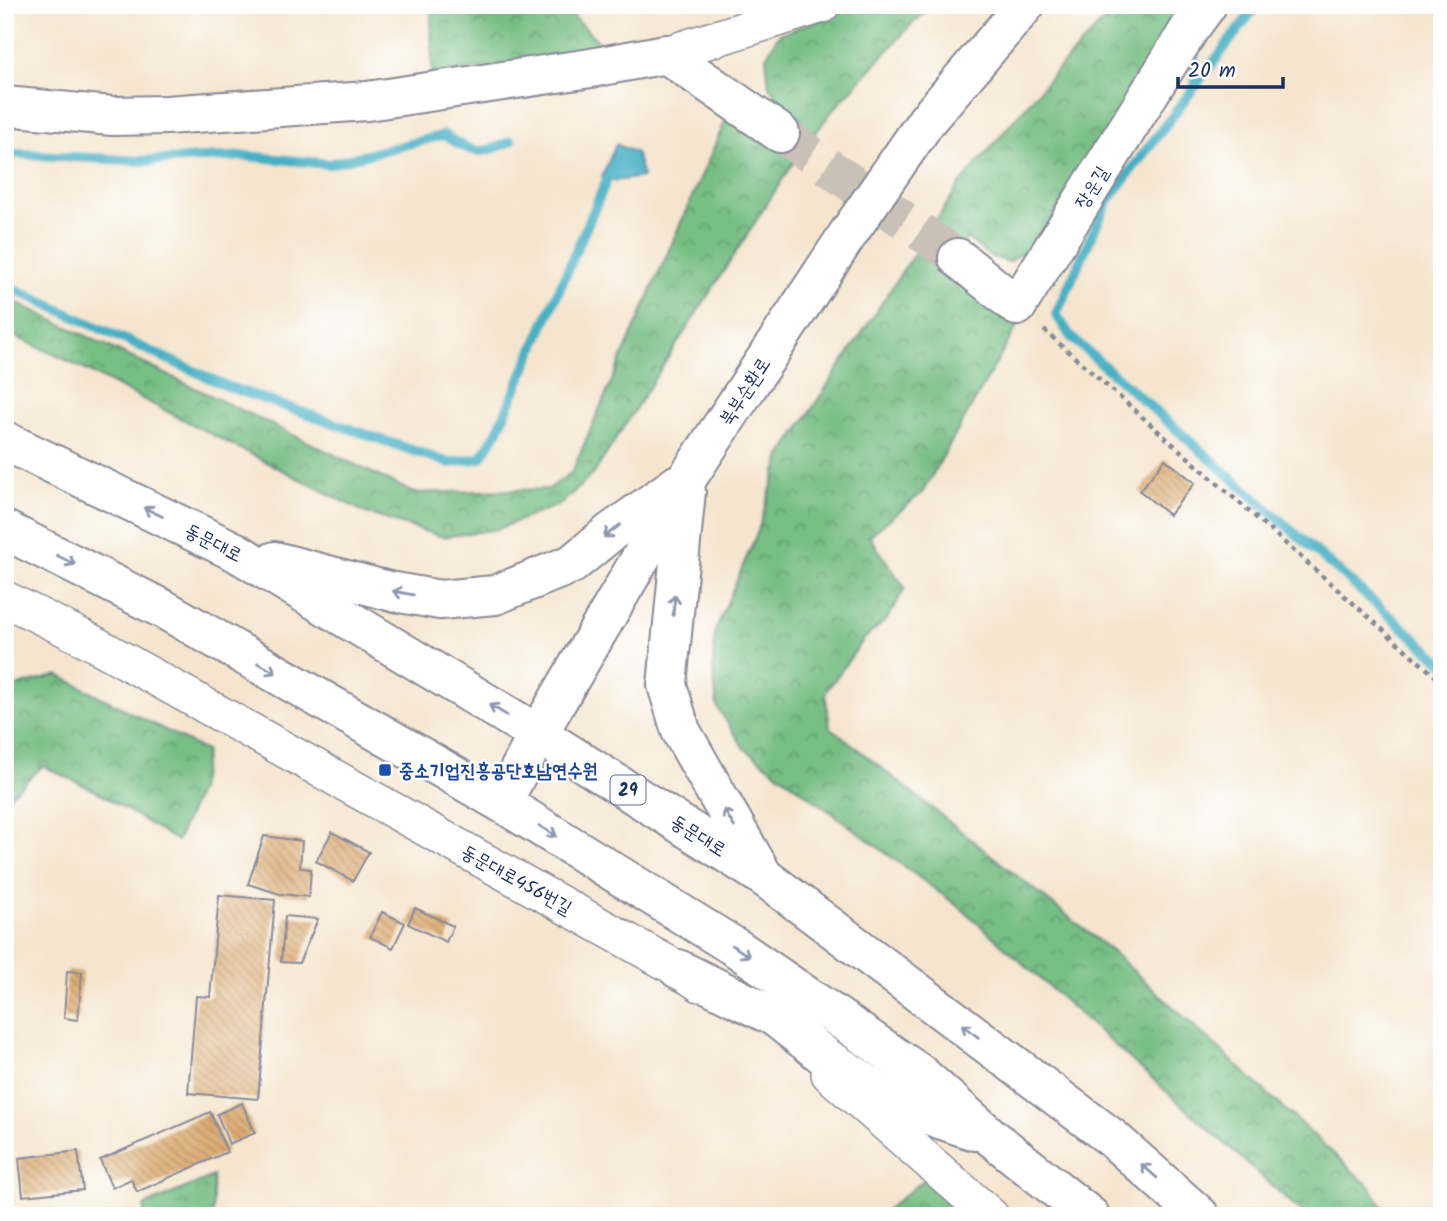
<svg xmlns="http://www.w3.org/2000/svg" width="1447" height="1221" viewBox="0 0 1447 1221" font-family="Kalam,'Poor Story',sans-serif">
<style>
.forest{fill:url(#forest-crowns);stroke:#497671;stroke-width:2}
.water{fill:#46b0c5;stroke:#307092;stroke-width:2}
.lines{fill:none;stroke-linecap:round;stroke-linejoin:round}
.stream{stroke:#46b0c5;stroke-width:10}
.building{fill:url(#building-back-hatch)}
.tertiary-tunnel{stroke:#c9c1b8;stroke-width:38;stroke-dasharray:38 19;stroke-linecap:butt}
.minor-casing{stroke:#888a96;stroke-width:38}
.tertiary-casing{stroke:#888a96;stroke-width:42}
.primary-casing{stroke:#888a96;stroke-width:42}
.path{stroke:#888a96;stroke-width:4.5;stroke-dasharray:5 5;stroke-linecap:butt}
.minor{stroke:#fff;stroke-width:35}
.tertiary{stroke:#fff;stroke-width:38}
.primary{stroke:#fff;stroke-width:38}
.oneway{stroke:#8d97ae}
.transit-dot{fill:#1a4fb4;stroke:#fff;stroke-width:2.5}
.labels{text-anchor:middle;stroke-width:5;stroke-linejoin:round;paint-order:stroke}
.shield{fill:#fff;stroke:#5f6d8e;stroke-width:2}
.shield-label{font-size:18px;font-weight:bold;fill:#1b2f5e}
.street-label{font-size:19px;fill:#1b2f5e;stroke:#fff}
.transit-label{font-size:19px;font-weight:bold;fill:#164399;stroke:#fff;text-anchor:start}
</style>
<defs>
<pattern id="forest-crowns" width="20" height="18" patternUnits="userSpaceOnUse" patternTransform="scale(1.75)"><rect width="20" height="18" fill="#77be84"/><path d="M2 6a3 3 0 1 1 6 0M12 15a3 3 0 1 1 6 0" fill="none" stroke="#619b6f"/></pattern>
<pattern id="building-back-hatch" width="6" height="6" patternUnits="userSpaceOnUse" patternTransform="scale(1.75)"><rect width="6" height="6" fill="#ddac72"/><path d="M-1 5l2 2M0 0l6 6M5-1l2 2" fill="none" stroke="#b28c61"/></pattern>
</defs>
<rect width="100%" height="100%" fill="#fff"/>
<filter id="ink" filterUnits="userSpaceOnUse"><feTurbulence type="fractalNoise" baseFrequency=".0143" numOctaves="2"/><feDisplacementMap in="SourceGraphic" scale="14" xChannelSelector="R" yChannelSelector="G"/><feConvolveMatrix kernelMatrix="1 2 1 2 8 2 1 2 1" color-interpolation-filters="sRGB"/></filter>
<filter id="wash" filterUnits="userSpaceOnUse"><feTurbulence type="fractalNoise" baseFrequency=".00686" numOctaves="4" result="noise"/><feDisplacementMap in="SourceGraphic" scale="28" xChannelSelector="R" yChannelSelector="G"/><feGaussianBlur stdDeviation="1.57" result="paint"/><feColorMatrix in="noise" values="0 0 0 0 0 0 0 0 0 0 0 0 0 0 0 0 0 1.4 0 .05"/><feComposite in="paint" operator="in"/></filter>
<g filter="url(#wash)">
<rect width="100%" height="100%" fill="#f5e5ce"/>
<!-- forest -->
<g class="forest">
<polygon points="431,5 571,5 573,16 601,44 545,60 432,74"/>
<polygon points="861,5 933,5 912,24 833,110 795,160 594,473 561,504 498,529 443,537 366,513 62,358 5,332 5,297 414,493 549,489 572,472 727,117 773,146 798,120 769,87 766,57 779,34"/>
<polygon points="1119,5 1199,5 1029,249 1008,262 989,256 967,238 944,275 1019,323 922,493 869,536 905,588 887,619 864,639 825,693 830,727 1114,953 1371,1188 1388,1216 1306,1216 963,910 744,748 717,707 713,667 715,631 758,531 781,456 960,184 1054,73"/>
<polygon points="58,675 206,751 199,790 177,841 94,790 43,766 5,800 5,699 14,687"/>
<polygon points="213,1176 213,1216 145,1216 144,1206"/>
<polygon points="927,1177 969,1216 879,1216"/>
</g>
<!-- water -->
<polygon class="water" points="616,144 636,153 643,177 614,181 602,177"/>
<g class="lines">
<!-- stream -->
<g class="stream">
<polyline points="1257,5 1107,202 1056,314 1071,337 1442,662"/>
<polyline points="1194,53 1196,86"/>
<path d="M5,153L141,161L246,156L329,164L444,135C474,154 479,156 511,141"/>
<polyline points="5,285 229,387 449,463 481,458 498,430 613,166"/>
</g>
</g>
<g id="blocks">
<!-- building -->
<g class="building">
<polygon points="1165,459 1195,483 1169,515 1140,491"/>
<polygon points="332,832 369,852 353,881 316,861"/>
<polygon points="264,836 302,841 300,868 311,869 309,897 280,894 248,884"/>
<polygon points="219,895 275,900 258,1099 188,1093 196,996 210,997"/>
<polygon points="415,908 453,926 446,942 408,924"/>
<polygon points="382,912 405,923 393,948 370,937"/>
<polygon points="285,916 318,919 299,963 281,962"/>
<polygon points="67,971 82,972 78,1020 64,1018"/>
<polygon points="242,1103 255,1133 229,1144 217,1114"/>
<polygon points="210,1112 227,1152 137,1192 131,1179 112,1188 100,1160"/>
<polygon points="78,1151 83,1190 23,1196 19,1158"/>
<polygon points="5,1182 12,1182 13,1216 5,1216"/>
</g>
</g>
</g>
<g filter="url(#ink)">
<use href="#blocks" fill-opacity="0" stroke="#888a96" stroke-width="2"/>
<g class="lines">
<!-- tertiary-tunnel -->
<polyline class="tertiary-tunnel" points="780,133 958,258"/>
<defs>
<g id="minor">
<polyline points="666,54 822,5"/>
<polyline points="5,599 86,639 678,969 700,984"/>
<polyline points="829,1074 991,1216"/>
</g>
<g id="tertiary">
<polyline points="5,106 112,116 166,115 367,101 591,68 666,54 780,133"/>
<polyline points="958,258 1017,306 1190,28 1207,5"/>
</g>
<g id="primary">
<polyline points="5,441 236,552 538,734 764,877 1112,1138 1200,1216"/>
<polyline points="686,491 667,685 681,731 761,872"/>
<polyline points="5,530 167,611 502,803 738,949 919,1073 990,1136 1090,1216"/>
<polyline points="275,561 389,591 440,600 495,595 572,564 611,532 678,484"/>
<polyline points="502,803 538,734 688,477 848,234 927,120 1025,5"/>
<polyline points="678,969 775,1017 827,1058 904,1107 975,1131"/>
</g>
</defs>
<!-- minor casing -->
<use href="#minor" class="minor-casing"/>
<!-- tertiary casing -->
<use href="#tertiary" class="tertiary-casing"/>
<!-- primary casing -->
<use href="#primary" class="primary-casing"/>
<!-- path -->
<polyline class="path" points="1044,330 1442,682"/>
<!-- minor -->
<use href="#minor" class="minor"/>
<!-- tertiary -->
<use href="#tertiary" class="tertiary"/>
<!-- primary -->
<use href="#primary" class="primary"/>
</g>
<!-- one-way arrows -->
<defs><path id="oneway-shaft" d="M-6 0H5M1.5-3L5.5 0L1.5 3" fill="none" stroke-width="1.6" stroke-linecap="round" stroke-linejoin="round" transform="scale(1.75)"/></defs>
<g class="oneway">
<use href="#oneway-shaft" transform="translate(153 512) rotate(-154)"/>
<use href="#oneway-shaft" transform="translate(612 531) rotate(143)"/>
<use href="#oneway-shaft" transform="translate(66 560) rotate(27)"/>
<use href="#oneway-shaft" transform="translate(403 593) rotate(-170)"/>
<use href="#oneway-shaft" transform="translate(674 605) rotate(-85)"/>
<use href="#oneway-shaft" transform="translate(267 668) rotate(30)"/>
<use href="#oneway-shaft" transform="translate(498 710) rotate(-149)"/>
<use href="#oneway-shaft" transform="translate(729 818) rotate(-121)"/>
<use href="#oneway-shaft" transform="translate(548 831) rotate(31)"/>
<use href="#oneway-shaft" transform="translate(741 951) rotate(34)"/>
<use href="#oneway-shaft" transform="translate(970 1031) rotate(-143)"/>
<use href="#oneway-shaft" transform="translate(1149 1171) rotate(-139)"/>
</g>
</g>
<!-- markers -->
<rect class="transit-dot" x="378" y="763" width="14" height="14" rx="3.5"/>
<g class="labels">
<!-- shield labels -->
<rect class="shield" x="610.5" y="775.5" width="35" height="29" rx="5"/>
<g class="shield-label">
<text x="628" y="796">29</text>
</g>
<!-- street labels -->
<g class="street-label">
<text transform="translate(1091 187) rotate(-58)" y="7">장운길</text>
<text transform="translate(744 391) rotate(-57)" y="7">북부순환로</text>
<text transform="translate(214 542) rotate(27)" y="7">동문대로</text>
<text transform="translate(699 835) rotate(32)" y="7">동문대로</text>
<text transform="translate(517 879) rotate(29)" y="7">동문대로456번길</text>
</g>
<!-- transit labels -->
<g class="transit-label">
<text x="399" y="777">중소기업진흥공단호남연수원</text>
</g>
</g>
<!-- margin -->
<rect width="1447" height="1221" fill="none" stroke="#fff" stroke-width="28"/>
<!-- scale -->
<path d="M1178 77v10h105v-10" fill="none" stroke="#1b2f5e" stroke-width="3.5"/>
<text x="1188" y="77" font-size="21" fill="#1b2f5e" stroke="#ffffff" stroke-width="5" paint-order="stroke">20 m</text>
</svg>
